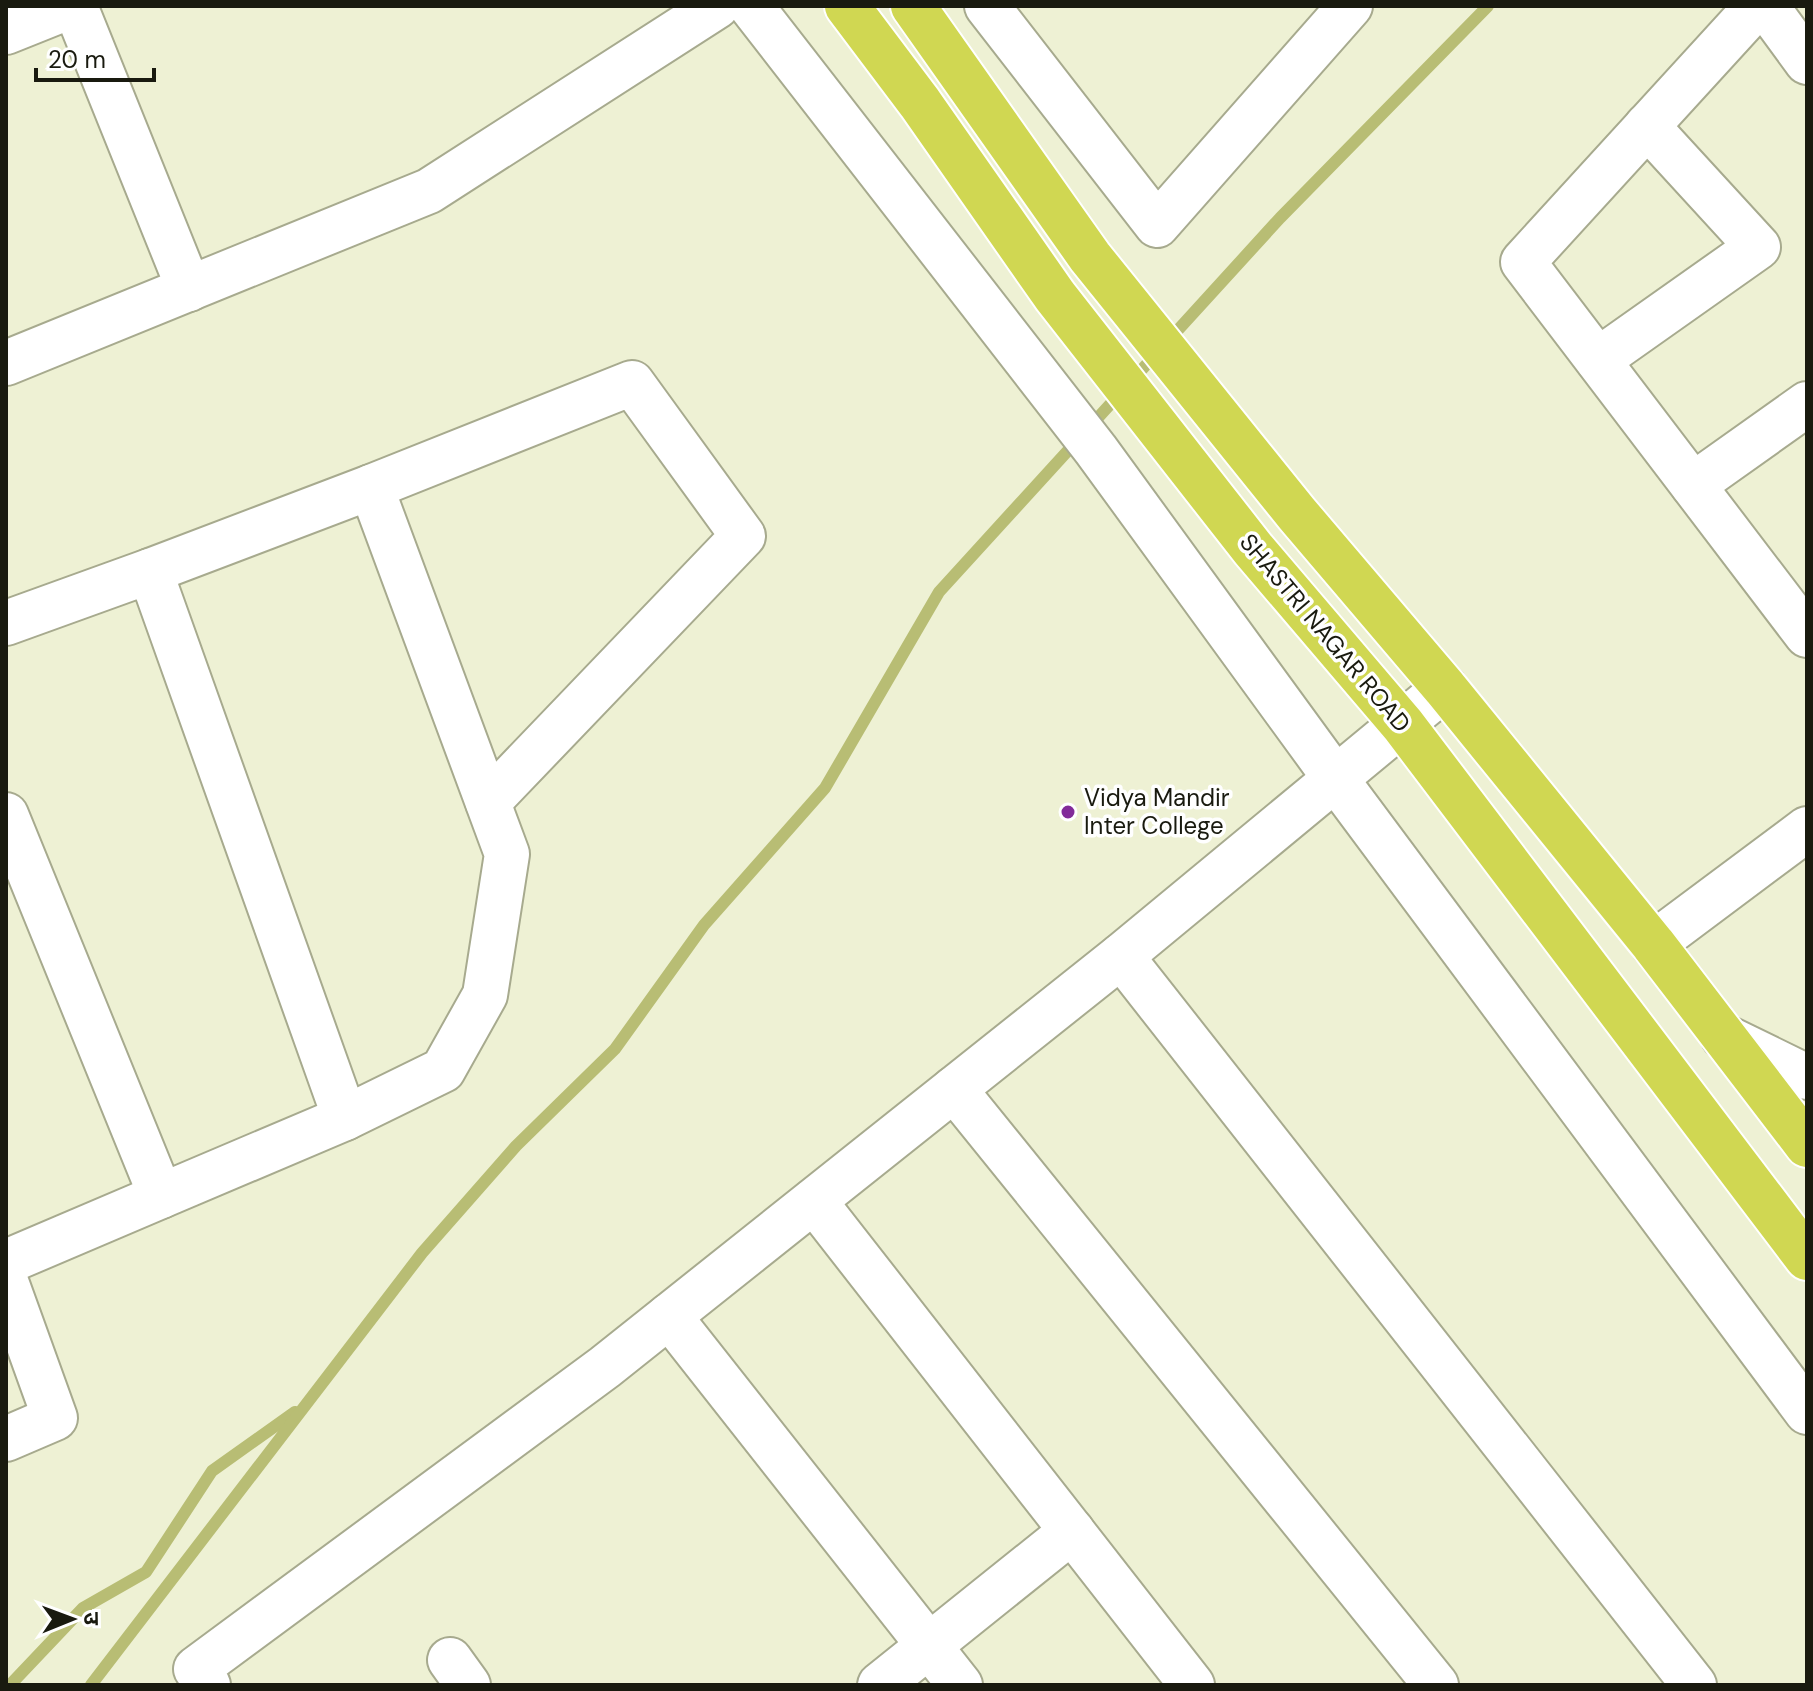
<svg xmlns="http://www.w3.org/2000/svg" width="1813" height="1691" viewBox="0 0 1813 1691" font-family="'DM Sans','Noto Sans Devanagari',sans-serif">
<style>
.lines{fill:none;stroke-linecap:round;stroke-linejoin:round}
.stream{stroke:#b8bd74;stroke-width:12}
.minor-casing{stroke:#a7aa8e;stroke-width:48}
.highway-casing{stroke:#fff;stroke-width:48}
.minor{stroke:#fff;stroke-width:44}
.highway{stroke:#d0d752;stroke-width:44}
.poi-dot{fill:#822b99;stroke:#fff;stroke-width:3}
.labels{text-anchor:middle;stroke-width:7;stroke-linejoin:round;paint-order:stroke}
.street-label{font-size:24px;fill:#191a0f;stroke:#fff}
.poi-label{font-size:24px;fill:#191a0f;stroke:#fff;text-anchor:start}
</style>
<rect width="100%" height="100%" fill="#eef1d4"/>
<g class="lines">
<!-- stream -->
<g class="stream">
<polyline points="10,1685 83,1608 146,1572 212,1471 295,1412"/>
<polyline points="91,1685 422,1253 516,1146 615,1049 704,925 825,788 939,592 1280,218 1488,6"/>
</g>
<defs>
<g id="minor">
<polyline points="75,6 189,289"/>
<polyline points="751,6 1096,450 1335,778 1807,1412"/>
<polyline points="987,6 1157,225 1350,6"/>
<polyline points="1757,6 1523,262 1807,635"/>
<polyline points="1766,6 1807,62"/>
<polyline points="6,32 71,6"/>
<polyline points="1598,360 1758,247 1647,126"/>
<polyline points="6,363 429,191 717,6"/>
<polyline points="1693,485 1807,404"/>
<polyline points="371,487 632,383 743,536 488,802"/>
<polyline points="150,571 371,487 507,854 485,995 443,1070 345,1118"/>
<polyline points="6,623 150,571 345,1118 161,1196"/>
<polyline points="6,815 161,1196 6,1262"/>
<polyline points="1653,944 1807,829"/>
<polyline points="1121,956 1694,1685"/>
<polyline points="1723,1036 1807,1077"/>
<polyline points="954,1089 1436,1685"/>
<polyline points="814,1201 1192,1685"/>
<polyline points="6,1282 55,1418 6,1439"/>
<polyline points="669,1316 960,1685"/>
<polyline points="450,1660 468,1685"/>
<polyline points="208,1685 196,1669 605,1367 1121,956 1445,688"/>
<polyline points="880,1685 1072,1531"/>
</g>
<g id="highway">
<polyline points="847,6 920,103 1055,296 1253,549 1403,725 1807,1258"/>
<polyline points="913,6 1090,257 1297,514 1445,688 1653,944 1807,1145"/>
</g>
</defs>
<!-- minor casing -->
<use href="#minor" class="minor-casing"/>
<!-- highway casing -->
<use href="#highway" class="highway-casing"/>
<!-- minor -->
<use href="#minor" class="minor"/>
<!-- highway -->
<use href="#highway" class="highway"/>
</g>
<!-- markers -->
<circle class="poi-dot" cx="1068" cy="812" r="8"/>
<g class="labels">
<!-- street labels -->
<g class="street-label">
<text transform="translate(1325 633) rotate(50)" y="8">SHASTRI NAGAR ROAD</text>
</g>
<!-- poi labels -->
<g class="poi-label">
<text x="1084" y="806">Vidya Mandir<tspan x="1084" dy="28">Inter College</tspan></text>
</g>
</g>
<!-- border -->
<rect width="1813" height="1691" fill="none" stroke="#191a0f" stroke-width="16"/>
<!-- north arrow -->
<g transform="translate(72 1619) rotate(89)" stroke="#ffffff" stroke-width="6" paint-order="stroke">
<path d="M0-6L14 30L0 20L-14 30Z" fill="#191a0f"/>
<text y="-12" font-size="22" font-weight="bold" text-anchor="middle" fill="#191a0f">उ</text>
</g>
<!-- scale -->
<path d="M36 68v12h118v-12" fill="none" stroke="#191a0f" stroke-width="4"/>
<text x="48" y="68" font-size="24" fill="#191a0f" stroke="#ffffff" stroke-width="6" paint-order="stroke">20 m</text>
</svg>
